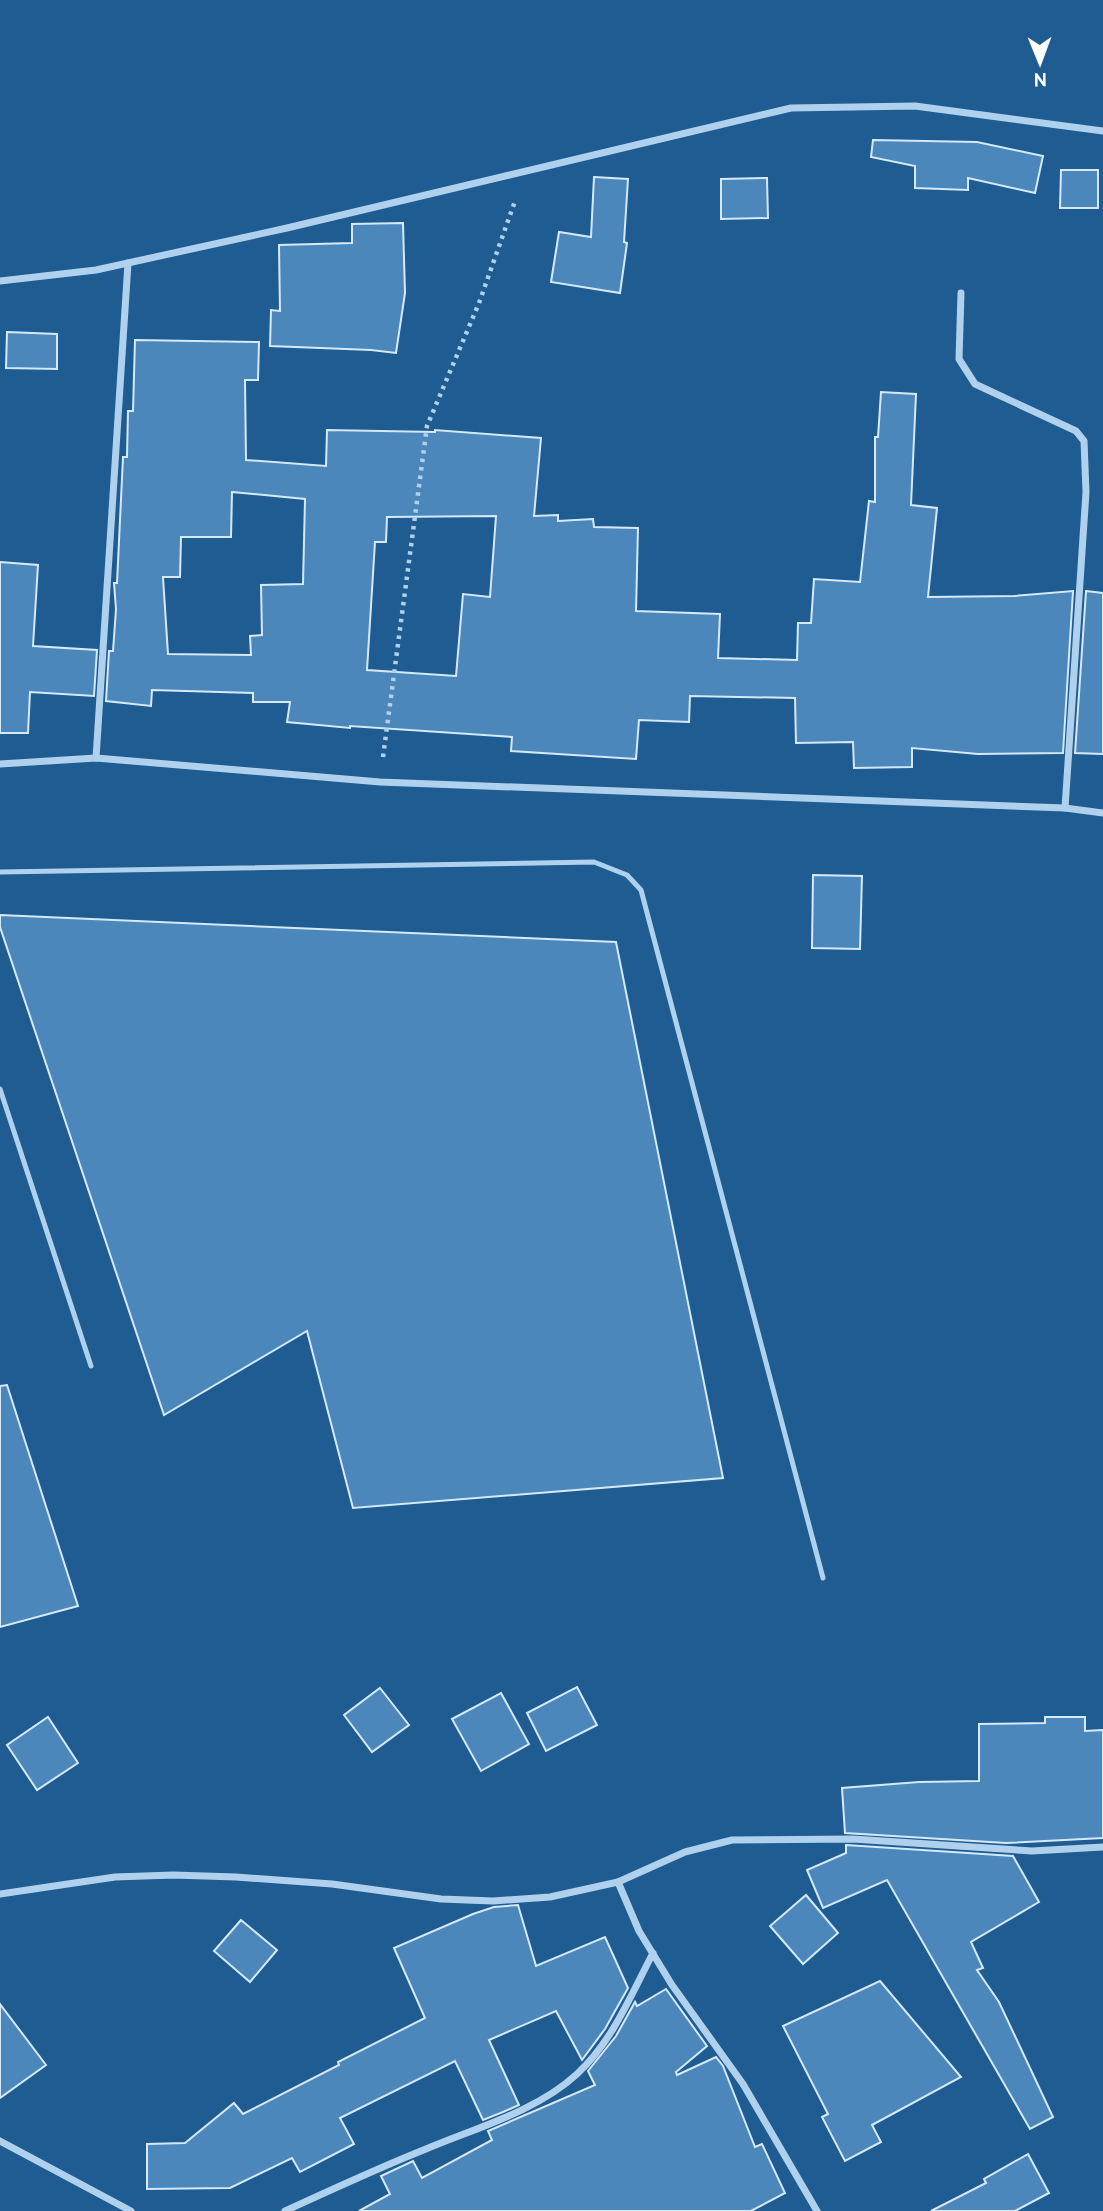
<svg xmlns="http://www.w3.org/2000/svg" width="1103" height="2211" viewBox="0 0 1103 2211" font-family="Overpass,sans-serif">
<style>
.building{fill:#4b87ba;stroke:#d5e9fa;stroke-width:2;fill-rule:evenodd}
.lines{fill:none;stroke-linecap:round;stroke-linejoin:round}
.path{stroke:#afd1ee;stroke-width:4.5;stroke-dasharray:3.5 5;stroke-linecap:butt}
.lane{stroke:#afd1ee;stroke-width:5}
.street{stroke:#afd1ee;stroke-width:7}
</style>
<rect width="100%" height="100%" fill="#1e5c91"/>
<!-- building -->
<g class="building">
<polygon points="873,140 977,142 1043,156 1035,193 968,178 968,190 915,188 915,166 871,157"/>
<polygon points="1061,170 1098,170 1098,208 1060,208"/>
<polygon points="594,177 628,179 624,242 627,243 620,293 551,282 559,232 591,237"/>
<polygon points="767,178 768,218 721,219 721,179"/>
<polygon points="403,223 405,293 396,353 371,350 270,346 271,310 280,311 279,245 352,243 352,224"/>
<polygon points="7,332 57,334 57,369 6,368"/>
<path d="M135,340L259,342L258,380H245L246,460L326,466L327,430L435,432V430L541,438L534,516L558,515V521L593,519L594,527L638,528L636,611L720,614L718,658L797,660L798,623H811L814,579L860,582L869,501L875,502V437H878L881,392L916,394L911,505L937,508L928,597L1014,596L1073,591L1063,753L978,754L912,748V767L854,768L853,742L796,743L795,698L690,696L689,722L639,720L636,759L511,751L512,737L350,726V728L287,722L290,702H253V693L152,690L151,706L106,701L109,651H113L116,609L114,583H117L123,457H127L128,411H133ZM232,492L305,499L303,584L261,585L262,635L250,636L251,655L168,654L163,577H180L181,537H231ZM496,516L490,597L463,594L456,676L367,670L375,542H386L387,517Z"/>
<polygon points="0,562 38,565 33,646 97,650 94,696 30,692 28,733 0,733"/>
<polygon points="1086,591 1103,593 1103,754 1075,753"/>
<polygon points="813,875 862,876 860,949 812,948"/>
<polygon points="0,915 616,942 723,1478 353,1508 307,1331 164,1415 0,927"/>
<polygon points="7,1385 78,1606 0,1627 0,1386"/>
<polygon points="577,1687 597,1725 546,1751 527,1713"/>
<polygon points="380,1688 409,1725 372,1752 344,1715"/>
<polygon points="501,1693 529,1744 481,1771 452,1719"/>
<polygon points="48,1717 78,1763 37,1790 7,1745"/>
<polygon points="1045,1717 1085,1717 1085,1731 1103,1730 1103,1838 1006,1843 845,1833 842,1788 919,1782 979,1781 979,1724 1045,1723"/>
<polygon points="846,1845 1013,1856 1039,1902 971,1942 983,1968 977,1970 999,2002 1053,2117 1030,2129 887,1880 823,1908 807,1870 846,1853"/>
<polygon points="806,1895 838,1933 803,1964 770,1926"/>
<polygon points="518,1905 536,1966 605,1937 628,1988 605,2029 582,2060 556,2011 489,2040 519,2105 503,2112 483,2120 455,2061 340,2118 354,2144 300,2172 292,2158 230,2188 147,2189 147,2144 185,2143 234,2103 243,2114 339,2065 338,2062 425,2018 394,1948 473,1914 494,1907"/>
<polygon points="241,1920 277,1950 250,1982 214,1951"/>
<polygon points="880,1981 961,2077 872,2125 881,2142 845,2161 822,2117 828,2114 783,2026"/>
<polygon points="666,1989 707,2046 676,2072 677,2075 716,2057 723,2066 755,2147 762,2144 785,2193 751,2211 359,2211 390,2194 381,2176 413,2161 422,2178 492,2140 488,2131 595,2085 588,2071 616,2036 635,2002 637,2006"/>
<polygon points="0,2004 46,2065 0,2098"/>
<polygon points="1028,2154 1049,2193 1015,2211 931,2211 986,2183 984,2179"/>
</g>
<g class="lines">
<!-- path -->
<polyline class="path" points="383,757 427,426 479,303 515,201"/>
<!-- lane -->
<g class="lane">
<polyline points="0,872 594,862 627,875 641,890 823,1578"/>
<polyline points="0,1089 91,1366"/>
</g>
<!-- street -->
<g class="street">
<polyline points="0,281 96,270 287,228 791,108 915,106 1103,131"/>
<polyline points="961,293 959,359 975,384 1076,431 1084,441 1086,492 1065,808"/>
<polyline points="96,758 128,263"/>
<polyline points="0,764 96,758 380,782 1065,808 1103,813"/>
<polyline points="618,1882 639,1931 672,1985 743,2084 817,2211"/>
<polyline points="0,1894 115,1877 173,1875 236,1877 332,1884 441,1899 493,1901 550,1897 618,1882 685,1852 732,1840 853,1839 1032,1851 1103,1847"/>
<polyline points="0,2141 131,2211"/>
<path d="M285,2211C331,2190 378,2168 426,2149C476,2128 537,2111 577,2074C612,2042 631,1995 653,1953"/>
</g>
</g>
<!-- north arrow -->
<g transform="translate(1040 63) rotate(179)" stroke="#1e5c91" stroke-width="5" paint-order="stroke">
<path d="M0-5L12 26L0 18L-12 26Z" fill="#ffffff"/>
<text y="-10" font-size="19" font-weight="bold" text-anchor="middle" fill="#ffffff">N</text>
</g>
</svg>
